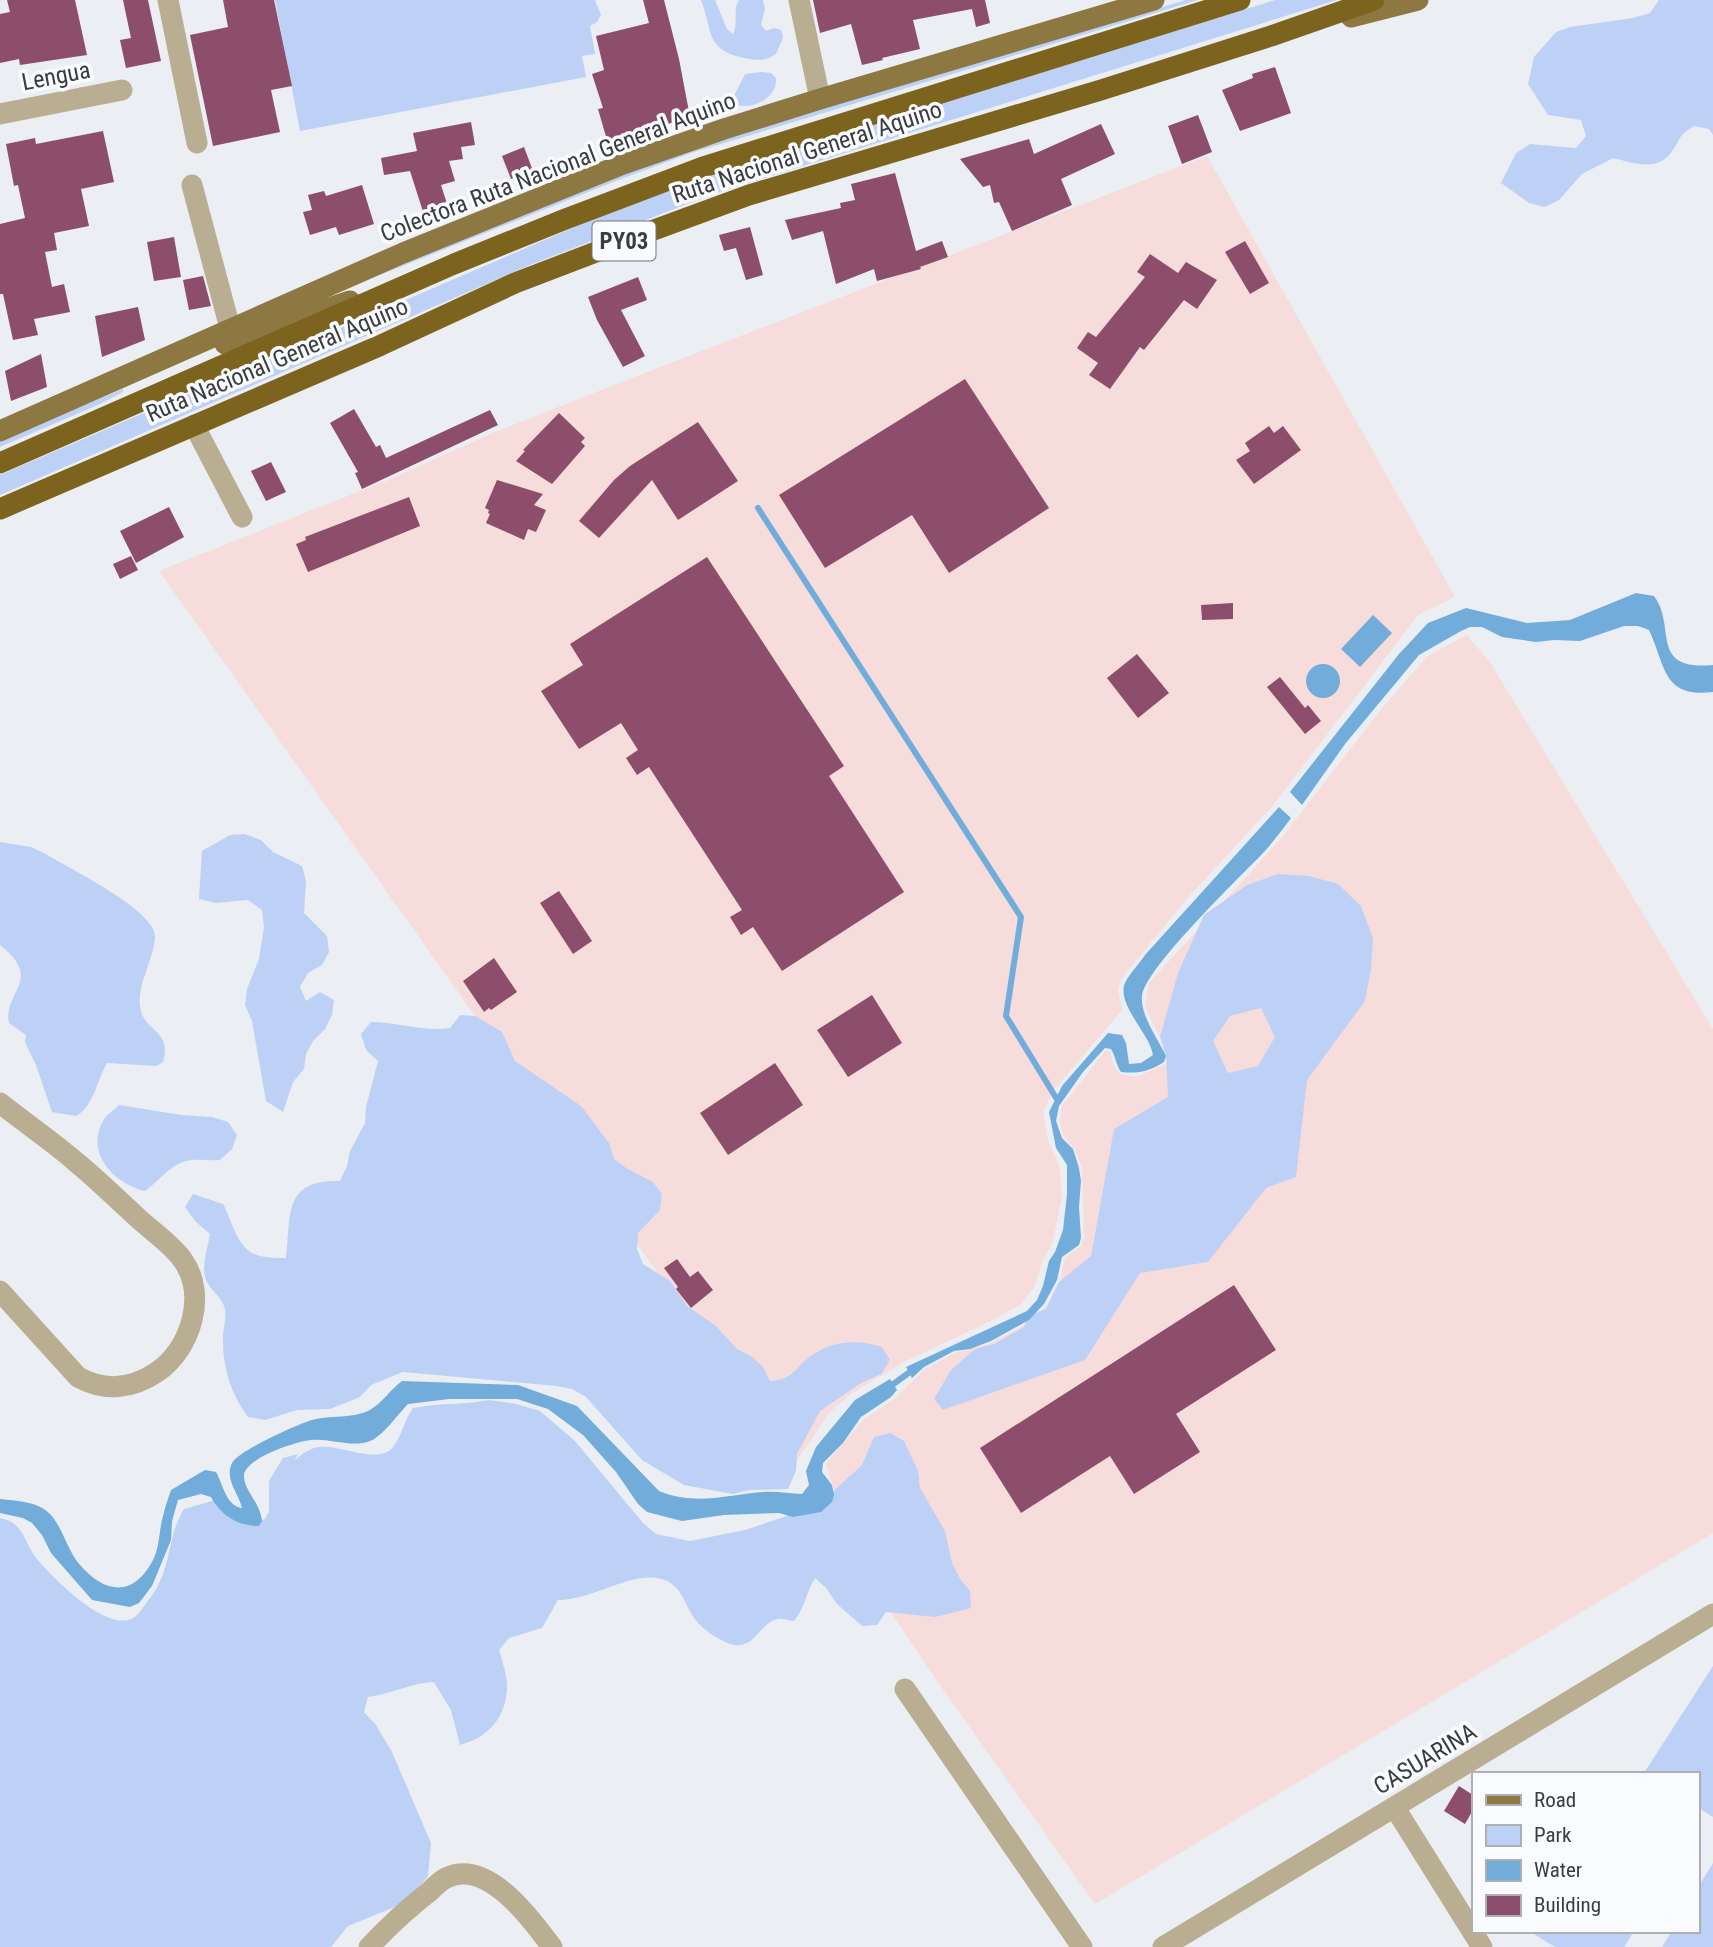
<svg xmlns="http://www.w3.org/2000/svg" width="1713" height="1947" viewBox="0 0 1713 1947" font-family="'Roboto Condensed',sans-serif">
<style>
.industrial{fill:#f7dcdc}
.green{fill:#bdd1f6;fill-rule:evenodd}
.water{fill:#72acdb}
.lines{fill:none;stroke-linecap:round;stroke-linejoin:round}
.stream{stroke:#72acdb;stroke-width:6}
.building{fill:#8c4e6b}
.minor{stroke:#b9ae92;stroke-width:21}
.major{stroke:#8d7842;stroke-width:21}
.highway{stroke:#7c641f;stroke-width:21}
.labels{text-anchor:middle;stroke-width:7;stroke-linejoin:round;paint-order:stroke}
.shield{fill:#f9fbff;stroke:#747577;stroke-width:2}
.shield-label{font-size:23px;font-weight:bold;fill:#3b3c3d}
.street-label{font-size:24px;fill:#3b3c3d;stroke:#f9fbff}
</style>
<rect width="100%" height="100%" fill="#ebeef2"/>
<!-- industrial -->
<g class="industrial">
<polygon points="1207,156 1455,597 1419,614 1274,804 1184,902 1122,978 1118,989 1122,1010 1053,1091 1043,1112 1048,1141 1059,1165 1062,1197 1052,1244 1043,1259 1035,1286 1021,1304 997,1318 906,1361 852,1393 829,1413 794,1465 159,571 393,478 490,434 637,376"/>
<polygon points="1467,635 1491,664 1713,1029 1713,1533 1095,1904 937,1681 824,1513 837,1501 826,1464 864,1419 893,1400 925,1369 955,1353 991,1343 1030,1322 1047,1305 1060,1281 1065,1258 1081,1246 1084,1237 1082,1168 1075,1149 1064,1137 1060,1122 1062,1106 1106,1050 1110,1051 1114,1067 1121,1074 1136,1077 1166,1064 1168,1055 1145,1006 1149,983 1279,841 1382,708 1428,656"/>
</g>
<!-- green -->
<g class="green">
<polygon points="275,0 595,0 601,15 597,22 590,26 595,54 582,56 586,77 300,131"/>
<path d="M701,0H715L727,29L733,34C739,23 732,11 739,0H763L765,9L761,25L766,31L774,28L781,30L783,38L776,54C765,62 757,60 744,58C705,50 713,31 701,0Z"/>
<polygon points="1186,0 1198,0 691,153 613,182 345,289 343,284 689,148"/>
<polygon points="1275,0 1337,0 710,195 530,265 0,495 0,475 612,211 703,177"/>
<path d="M1659,0H1713V135L1709,129L1694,126C1677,137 1683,135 1673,150C1658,173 1634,163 1613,158L1582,174L1559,200L1545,207L1529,203L1501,183L1516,153L1530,144L1576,148L1586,136L1581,120L1548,115L1528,84L1534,57L1556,32L1570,27L1633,18L1650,13Z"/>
<path d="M761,72L771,73L776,78C778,97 753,110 736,105L733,98L745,74Z"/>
<polygon points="123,389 123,392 100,404 0,447 0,440"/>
<polygon points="245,834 261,840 273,852 302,866 306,881 304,913 327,936 329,952 322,965 308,973 300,987 306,1001 320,992 334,1000 332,1015 325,1029 313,1041 306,1054 304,1069 293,1082 283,1112 266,1101 252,1021 245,1005 247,989 259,959 264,927 262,910 248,900 215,903 199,899 202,851 230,835"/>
<path d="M0,842L31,847L46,854C68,868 157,911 155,937C154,960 137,983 140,1006C143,1033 173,1029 163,1062L156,1066L107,1063C97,1080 94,1106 76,1116L52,1112L36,1065L25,1042L26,1035L9,1023C2,993 45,980 0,945Z"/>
<path d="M1278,874L1309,876L1338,884L1361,906L1373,938L1371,969L1365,1001L1307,1080L1296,1177L1266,1188L1208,1262L1140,1273L1085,1360L943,1410L934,1399L951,1370L975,1349L994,1344L1024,1327L1028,1316L1046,1309L1059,1282L1091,1256L1114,1129L1168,1097L1166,1056L1160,1037L1178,973L1204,915L1247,885ZM1261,1008L1275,1037L1258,1066L1228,1073L1213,1041L1230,1016Z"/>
<path d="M460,1015L475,1016L502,1032L515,1061L581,1106L609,1143L614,1159L626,1168L653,1182L662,1194L660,1210L638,1233L637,1249L643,1264L670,1281L687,1306L716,1326L737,1349L751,1356L763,1367L770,1381C790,1380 792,1373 806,1360C827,1341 856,1338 882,1347L890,1360L881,1374L861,1383L820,1411L797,1454L796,1471L788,1489L749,1490L733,1494L684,1485L642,1460L586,1397L572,1389L556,1386L403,1372L371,1385L360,1397L330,1409L297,1410L265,1420L248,1417C232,1396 223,1369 223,1342C222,1331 227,1319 225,1309C222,1297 212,1292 207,1282C200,1270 208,1247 210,1234L195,1221L185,1207L193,1194L223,1204C232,1220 237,1249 257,1255C266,1258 277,1258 286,1258C291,1215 283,1179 340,1181L347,1166L350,1151L365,1123L366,1107L378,1061L366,1050L361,1034L371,1022C397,1022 423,1032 450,1028Z"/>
<path d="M119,1105L181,1115L212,1117L228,1122L237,1135L232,1149L220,1160C210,1161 196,1158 186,1161C170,1165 158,1182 145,1191C115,1184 85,1154 103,1121C106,1115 114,1110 119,1105Z"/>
<path d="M489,1400L516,1404L540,1411L575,1441L643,1523L656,1534L690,1541L745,1530L811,1508L825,1499L862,1465L874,1437L890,1433L904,1441L918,1471L920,1488L945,1531L952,1563L960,1579L970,1591L971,1608L935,1617L886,1612L877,1625L862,1626L837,1604L826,1588L815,1578C805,1595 806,1606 794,1621C789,1621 782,1618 778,1619C759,1623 756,1648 734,1645C721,1642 707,1632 698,1623C683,1606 683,1581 656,1578C627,1574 592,1600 558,1600L542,1628L509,1638L499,1650C502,1660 506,1672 507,1683C508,1715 490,1737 460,1745L451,1710L434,1682C410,1683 392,1694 368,1697L364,1712L376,1725L392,1752L431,1843L428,1876L407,1902L348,1926L331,1947H0V1518C25,1523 23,1542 37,1559C53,1578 107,1633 133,1618C140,1614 145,1604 150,1598C173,1568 166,1538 184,1509L223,1498L235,1511L257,1522L265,1519L269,1512V1481L283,1458L298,1454L295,1460C300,1456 307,1450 314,1448C337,1441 377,1467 393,1447C401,1437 405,1419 413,1408C438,1403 464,1405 489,1400Z"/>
<polygon points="1713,1666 1713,1817 1697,1807 1697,1774 1644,1773"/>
<polygon points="1713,1863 1713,1947 1662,1947 1672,1931 1697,1931 1697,1889"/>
<polygon points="1529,1931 1634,1931 1624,1947 1555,1947"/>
</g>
<!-- water -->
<g class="water">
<path d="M1636,593L1654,596C1677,626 1648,671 1713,665V692C1662,698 1666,666 1649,630L1638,626H1624L1580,641L1554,640L1536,642L1502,637L1482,627H1470L1461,631L1419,655L1345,744L1302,805L1290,792L1399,654L1428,623L1466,608L1527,623L1570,620Z"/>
<polygon points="1373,615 1392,633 1360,667 1341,649"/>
<circle cx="1323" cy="681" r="17"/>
<path d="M1279,807L1291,818C1282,830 1273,842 1264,852C1240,877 1145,968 1142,996C1140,1015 1158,1039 1166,1056L1164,1062C1150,1071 1138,1074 1121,1072C1116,1065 1116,1057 1111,1049L1105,1048L1083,1072L1059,1106L1056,1121L1062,1138L1073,1149L1079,1168L1081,1181L1079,1207L1081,1238L1079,1245L1062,1257L1057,1280L1044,1304L1029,1320L991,1341L970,1349L954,1351L924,1367L912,1378L906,1367L1027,1311L1037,1300L1043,1286L1049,1261L1055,1252L1063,1230L1067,1194V1165L1056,1148L1049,1112L1062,1086L1108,1033L1122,1035L1126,1043L1129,1064L1141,1063L1153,1055C1150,1034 1116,1004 1125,983C1130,973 1139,964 1145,955Z"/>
<path d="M890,1379L897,1390L891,1397L861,1417L843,1443L823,1463L822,1472L832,1485L834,1495L832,1502L821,1512L793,1517L779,1513L724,1515L682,1521L647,1512L638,1504L616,1472L583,1435L548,1409L517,1399H449L408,1404C399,1413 382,1437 370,1441C353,1448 329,1438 311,1440C297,1441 242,1459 244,1477C245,1492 260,1502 262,1521L259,1526C237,1526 221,1515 211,1497L201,1494L178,1500L172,1521L171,1540L152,1586L139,1603L130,1607L92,1600L51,1553L42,1535L32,1523L23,1518L0,1513V1499C16,1501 38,1501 50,1514C63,1528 67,1550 80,1565C106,1595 135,1597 154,1558C160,1545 159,1529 163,1516C165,1507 168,1499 171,1490L205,1470L216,1472C223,1484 226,1506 242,1508C239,1494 224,1479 232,1463C238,1451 298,1424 312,1420C329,1415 353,1419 370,1410C382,1403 391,1389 402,1381L518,1385L577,1406L659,1491C696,1506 725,1495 763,1492C776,1491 790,1494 802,1494L809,1485L806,1471L816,1447L855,1400Z"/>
</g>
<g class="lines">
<!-- stream -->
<g class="stream">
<polyline points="758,508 1021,917 1006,1016 1058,1101"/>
<polyline points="888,1388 914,1369"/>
</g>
</g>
<!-- building -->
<g class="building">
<polygon points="7,0 75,0 87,55 20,65 19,59 0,63 0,14 10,12"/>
<polygon points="123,0 148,0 161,61 126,68 120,40 131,38"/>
<polygon points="223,0 274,0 292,86 271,90 280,132 213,146 190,35 228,27"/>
<polygon points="643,0 664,0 679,59 690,117 655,128 657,133 609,147 598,109 603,108 592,74 604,70 596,36 649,23"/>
<polygon points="813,0 985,0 990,23 976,27 972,9 913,20 920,49 882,58 883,60 862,65 851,24 820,33"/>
<polygon points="1275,67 1291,113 1240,131 1222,90 1253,78 1252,74"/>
<polygon points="1198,115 1212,152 1182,164 1168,126"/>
<polygon points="471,122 475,145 461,147 463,159 449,161 455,181 441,185 450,213 426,221 410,171 384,175 381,158 417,151 413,133"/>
<polygon points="1101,124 1115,154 1061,179 1072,205 1012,231 999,202 994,203 990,185 983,187 960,159 1029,139 1034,154"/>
<polygon points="103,131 114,182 81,189 89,226 54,233 57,250 45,252 52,287 64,284 70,312 34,319 38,335 13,340 3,294 0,294 0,224 25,218 18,185 14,186 6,144 35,138 36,144"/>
<polygon points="524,147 533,171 511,179 502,156"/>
<polygon points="895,173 916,251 942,241 948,257 920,267 921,269 877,281 874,269 836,284 823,231 792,240 785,220 841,208 840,203 855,200 851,184"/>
<polygon points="362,185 374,224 339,235 336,227 310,235 303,212 312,210 308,195 324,191 326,196"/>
<polygon points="750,227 763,275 746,280 736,248 724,251 719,235"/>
<polygon points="174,237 181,277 154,281 147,242"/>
<polygon points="1245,241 1269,283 1250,294 1225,252"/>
<polygon points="1150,254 1178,273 1186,262 1217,280 1197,309 1184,300 1144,350 1140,347 1110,389 1089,375 1098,363 1077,348 1088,332 1096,337 1145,277 1137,272"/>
<polygon points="203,276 211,306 189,310 183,280"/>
<polygon points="638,277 647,300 621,310 645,356 623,367 597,320 588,297"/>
<polygon points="138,307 145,340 102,357 95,316"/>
<polygon points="41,354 47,387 11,401 5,371"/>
<polygon points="965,379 1049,508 949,573 912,515 825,568 779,495"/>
<polygon points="354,409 376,447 380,445 386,458 490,410 498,425 362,489 355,473 358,472 330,423"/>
<polygon points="559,413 585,438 581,442 585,446 552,484 516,461 525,451 523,450"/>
<polygon points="698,422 738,481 678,520 652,480 599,538 579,521 614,480 630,466"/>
<polygon points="1269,426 1274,433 1283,426 1301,450 1254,484 1236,460 1250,451 1245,443"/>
<polygon points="271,462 286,492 266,501 251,471"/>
<polygon points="497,480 543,494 534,505 546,510 536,532 528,529 524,540 486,523 490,514 488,513 489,510 485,508"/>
<polygon points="409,497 420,526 308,572 296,544 306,540 305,537"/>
<polygon points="169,507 184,537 136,563 120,531"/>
<polygon points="131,556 138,570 120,579 113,564"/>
<polygon points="707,557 844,766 829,776 904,892 782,971 753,927 741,935 730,917 742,910 649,767 637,775 626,758 638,750 621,723 579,749 541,691 583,665 570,644"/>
<polygon points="1233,603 1233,619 1202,620 1201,605"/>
<polygon points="1137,654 1169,693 1138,718 1107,678"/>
<polygon points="1280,677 1305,708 1308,705 1321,721 1305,734 1267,687"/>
<polygon points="559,891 592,941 573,954 540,903"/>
<polygon points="494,958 517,992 491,1010 489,1008 484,1012 463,981"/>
<polygon points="872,995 902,1043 848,1077 817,1030"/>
<polygon points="775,1063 803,1105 728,1155 700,1113"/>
<polygon points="677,1259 690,1277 698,1271 713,1290 691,1308 676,1289 678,1287 664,1268"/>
<polygon points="1234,1285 1276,1350 1176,1414 1200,1452 1134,1494 1110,1456 1021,1513 980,1448"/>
<polygon points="1459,1786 1473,1795 1473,1810 1465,1824 1444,1811"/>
</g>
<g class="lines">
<!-- minor -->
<g class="minor">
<polyline points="168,0 197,143"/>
<polyline points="799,0 820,99"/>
<polyline points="0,114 122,90"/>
<polyline points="192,185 230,328"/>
<polyline points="194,425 242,517"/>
<path d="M0,1103C25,1123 52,1141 76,1162C98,1180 118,1200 139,1219C153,1232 171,1244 182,1259C208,1294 191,1349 157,1372C132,1389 105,1392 78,1377L0,1291"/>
<polyline points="905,1689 1082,1947"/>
<polyline points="1395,1808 1482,1947"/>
<path d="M369,1947C388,1927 407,1909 429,1892C434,1887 440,1881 446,1878C487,1857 532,1920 552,1947"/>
<polyline points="1163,1947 1713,1614"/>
</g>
<!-- major -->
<g class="major">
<polyline points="1351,17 1418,0"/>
<polyline points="225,344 350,301"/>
<polyline points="0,431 403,253 623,164 724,129 820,99 1154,0"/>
</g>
<!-- highway -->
<g class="highway">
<polyline points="0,463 454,264 563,220 703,167 1240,0"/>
<polyline points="0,509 379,346 515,283 643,234 749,195 1101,90 1271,36 1374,0"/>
</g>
</g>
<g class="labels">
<!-- shield labels -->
<rect class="shield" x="592.5" y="221.5" width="63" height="39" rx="5"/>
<g class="shield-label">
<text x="624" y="249">PY03</text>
</g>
<!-- street labels -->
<g class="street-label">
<text transform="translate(56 76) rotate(-11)" y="8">Lengua</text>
<text transform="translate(807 152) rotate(-18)" y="8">Ruta Nacional General Aquino</text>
<text transform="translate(558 167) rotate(-21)" y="8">Colectora Ruta Nacional General Aquino</text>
<text transform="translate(277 360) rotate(-23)" y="8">Ruta Nacional General Aquino</text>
<text transform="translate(1425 1759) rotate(-31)" y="8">CASUARINA</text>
</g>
</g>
<!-- legend -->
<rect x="1472" y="1772" width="228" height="161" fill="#f9fbff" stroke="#adafb1" stroke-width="2"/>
<rect x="1486" y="1795" width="35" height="10" fill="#8d7842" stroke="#adafb1" stroke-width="2"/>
<text x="1534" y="1807" font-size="21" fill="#3b3c3d">Road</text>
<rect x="1486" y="1825" width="35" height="21" fill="#bdd1f6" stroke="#adafb1" stroke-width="2"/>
<text x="1534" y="1842" font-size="21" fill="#3b3c3d">Park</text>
<rect x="1486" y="1860" width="35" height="21" fill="#72acdb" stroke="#adafb1" stroke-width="2"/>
<text x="1534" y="1877" font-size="21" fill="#3b3c3d">Water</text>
<rect x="1486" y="1895" width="35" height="21" fill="#8c4e6b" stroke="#adafb1" stroke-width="2"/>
<text x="1534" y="1912" font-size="21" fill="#3b3c3d">Building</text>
</svg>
